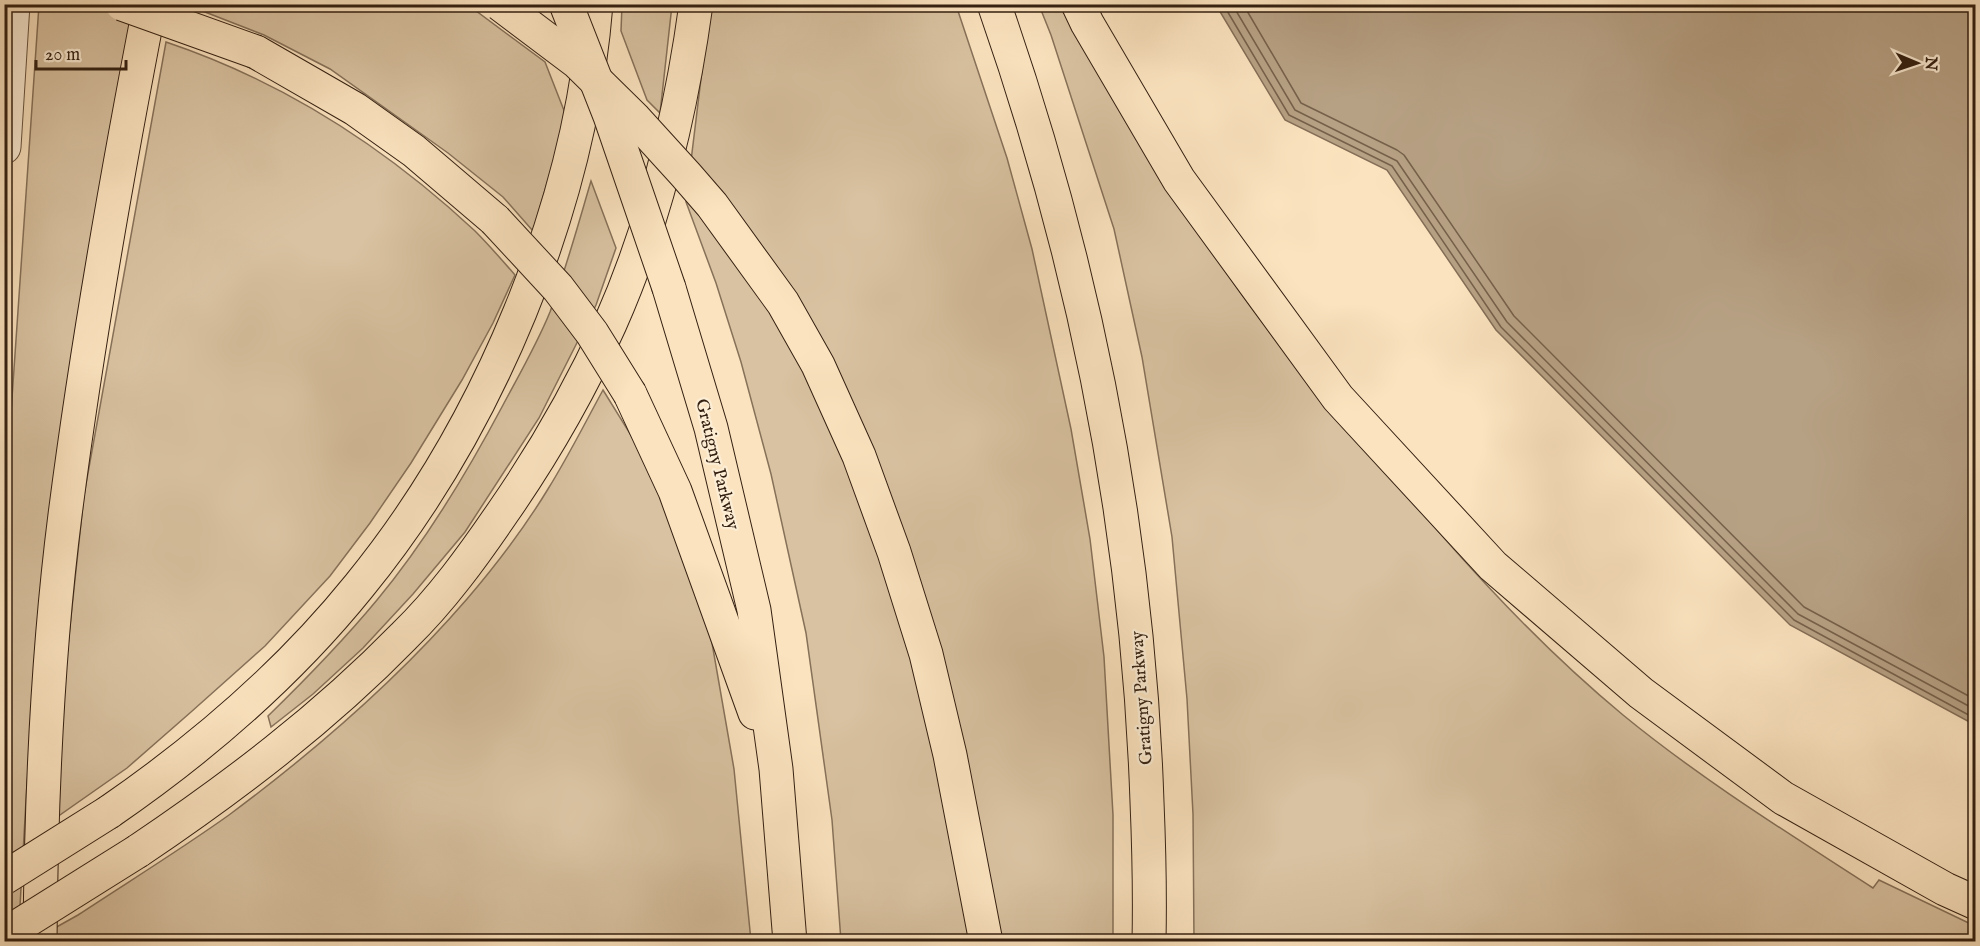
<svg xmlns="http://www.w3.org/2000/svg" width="1980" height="946" viewBox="0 0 1980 946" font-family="'IM FELL English',serif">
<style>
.green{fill:#d9c2a1;stroke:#867159;stroke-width:1.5}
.water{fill:#b7a184;stroke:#836d56;stroke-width:1.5}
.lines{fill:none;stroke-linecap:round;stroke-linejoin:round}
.shore{stroke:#76604a;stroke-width:1.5}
.tertiary-casing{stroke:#66513c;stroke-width:35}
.motorway-casing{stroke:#342011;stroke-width:35}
.tertiary{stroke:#fcedd5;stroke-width:33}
.motorway{stroke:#fbe3bf;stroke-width:33}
.motorway-bridge-casing{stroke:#342011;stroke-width:35;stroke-linecap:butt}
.motorway-bridge{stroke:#fbe3bf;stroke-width:33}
.labels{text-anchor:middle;stroke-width:4.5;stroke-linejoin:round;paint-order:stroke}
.street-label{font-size:18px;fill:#342011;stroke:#fcedd5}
</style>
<rect width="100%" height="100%" fill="#fbe3bf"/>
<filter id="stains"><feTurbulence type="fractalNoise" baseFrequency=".00333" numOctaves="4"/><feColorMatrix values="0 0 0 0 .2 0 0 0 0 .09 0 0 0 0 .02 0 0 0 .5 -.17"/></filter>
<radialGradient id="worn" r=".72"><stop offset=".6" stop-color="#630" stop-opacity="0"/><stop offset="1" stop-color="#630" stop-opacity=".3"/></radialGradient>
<!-- green -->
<g class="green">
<polygon points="39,5 140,5 51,538 27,783 18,941 5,942 5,500"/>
<polygon points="187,5 468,5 545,62 565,113 558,146 533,231 503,197 448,153 330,69 264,35"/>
<polygon points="622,5 672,5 660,113 647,100 621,31"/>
<polygon points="710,5 956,5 1007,158 1032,249 1071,429 1090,539 1104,657 1113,815 1113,941 841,941 832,820 806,633 771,474 741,362 716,283 686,202"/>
<path d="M1039,5H1070C1100,57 1131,110 1161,163C1186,207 1211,251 1240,292C1278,345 1321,394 1363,443C1443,539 1526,635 1623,715C1701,779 1788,833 1873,888L1879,880L1975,926V941H1194L1193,814L1187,699L1172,537L1142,357L1114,229L1051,35Z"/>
<path d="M166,42C282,81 386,148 475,231C489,245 502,260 515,275L493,323L462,380L411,463L370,523L330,576L265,646L191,712L127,768L57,817L66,664L84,495Z"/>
<path d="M591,181L616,248L596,305L539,418L465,532L413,594L363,648L313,694L271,727L268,716C306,679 343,641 377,600C426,541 467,473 503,405C519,375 537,344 550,312C566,269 578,225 591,181Z"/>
<path d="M603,390L634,440L656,487L698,593L712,643L734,769L751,941L53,942V929L78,915C128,882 180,850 229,815C315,751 397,680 467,599C496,565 525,527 548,489C568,457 585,423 603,390Z"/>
</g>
<!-- water -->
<polygon class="water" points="1216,5 1975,5 1975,725 1790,625 1496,330 1387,170 1285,120"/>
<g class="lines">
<!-- shore -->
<g class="shore">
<polyline points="1223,4 1289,115 1392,166 1501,327 1794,620 1976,719"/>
<polyline points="1232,4 1295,110 1397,161 1507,322 1798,614 1976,710"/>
<polyline points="1243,4 1301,103 1397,150 1404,155 1514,316 1804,607 1976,700"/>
</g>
<defs>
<polyline id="tertiary" points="4,147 13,4"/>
<g id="motorway">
<path d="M994,4C1084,261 1138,531 1147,802C1149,849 1150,895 1149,942"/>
<polyline points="1078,4 1087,23 1179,180 1338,398 1493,566 1641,693 1783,798 1945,889 1976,903"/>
<polyline points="256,52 355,109 414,151 495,220"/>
<polyline points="669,288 711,428 754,610 776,769 790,942"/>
<polyline points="630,394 675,491 755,713"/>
<path d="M109,812C202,748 288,674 359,586C488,428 580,208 596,4"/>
<path d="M138,851C233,787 324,718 404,636C442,599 473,556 503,512C544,453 580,390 610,324C655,223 681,114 696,4"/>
<path d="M40,942C41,799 47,656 65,515C87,344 117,174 150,4"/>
</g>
</defs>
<!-- tertiary casing -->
<use href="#tertiary" class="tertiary-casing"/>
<!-- motorway casing -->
<use href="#motorway" class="motorway-casing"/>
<!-- tertiary -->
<use href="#tertiary" class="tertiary"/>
<!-- motorway -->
<use href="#motorway" class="motorway"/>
<defs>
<g id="motorway-bridge">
<polyline points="122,4 256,52"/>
<polyline points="500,4 577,62 635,119 686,175 712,205 783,303 818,365 859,456 894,552 926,654 950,755 986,942"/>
<polyline points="566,4 610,116 669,288"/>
<polyline points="495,220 558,288 592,333 630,394"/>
<polyline points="4,878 109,812"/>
<polyline points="4,935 138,851"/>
</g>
</defs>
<!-- motorway-bridge casing -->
<use href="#motorway-bridge" class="motorway-bridge-casing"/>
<!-- motorway-bridge -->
<use href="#motorway-bridge" class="motorway-bridge"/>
</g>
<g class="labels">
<!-- street labels -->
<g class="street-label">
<text transform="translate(718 464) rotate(76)" y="6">Gratigny Parkway</text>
<text transform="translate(1141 698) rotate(-94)" y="6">Gratigny Parkway</text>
</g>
</g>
<!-- margin -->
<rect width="1980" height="946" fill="none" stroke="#fbe3bf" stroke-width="24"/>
<rect x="6" y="6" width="1968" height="934" fill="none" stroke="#342011" stroke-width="3"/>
<rect x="12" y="12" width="1956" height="922" fill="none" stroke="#342011" stroke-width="1.5"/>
<!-- north arrow -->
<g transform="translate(1917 63) rotate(92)" stroke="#fcedd5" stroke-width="4.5" paint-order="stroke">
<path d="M0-4.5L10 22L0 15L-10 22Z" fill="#342011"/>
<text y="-9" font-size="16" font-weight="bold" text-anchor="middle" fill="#342011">N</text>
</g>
<!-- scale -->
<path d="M36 60v9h90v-9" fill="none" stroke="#342011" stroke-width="3"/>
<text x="45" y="60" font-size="18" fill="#342011" stroke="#fcedd5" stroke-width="4.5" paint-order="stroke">20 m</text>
<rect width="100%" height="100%" filter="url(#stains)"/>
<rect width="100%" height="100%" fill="url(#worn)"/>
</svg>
